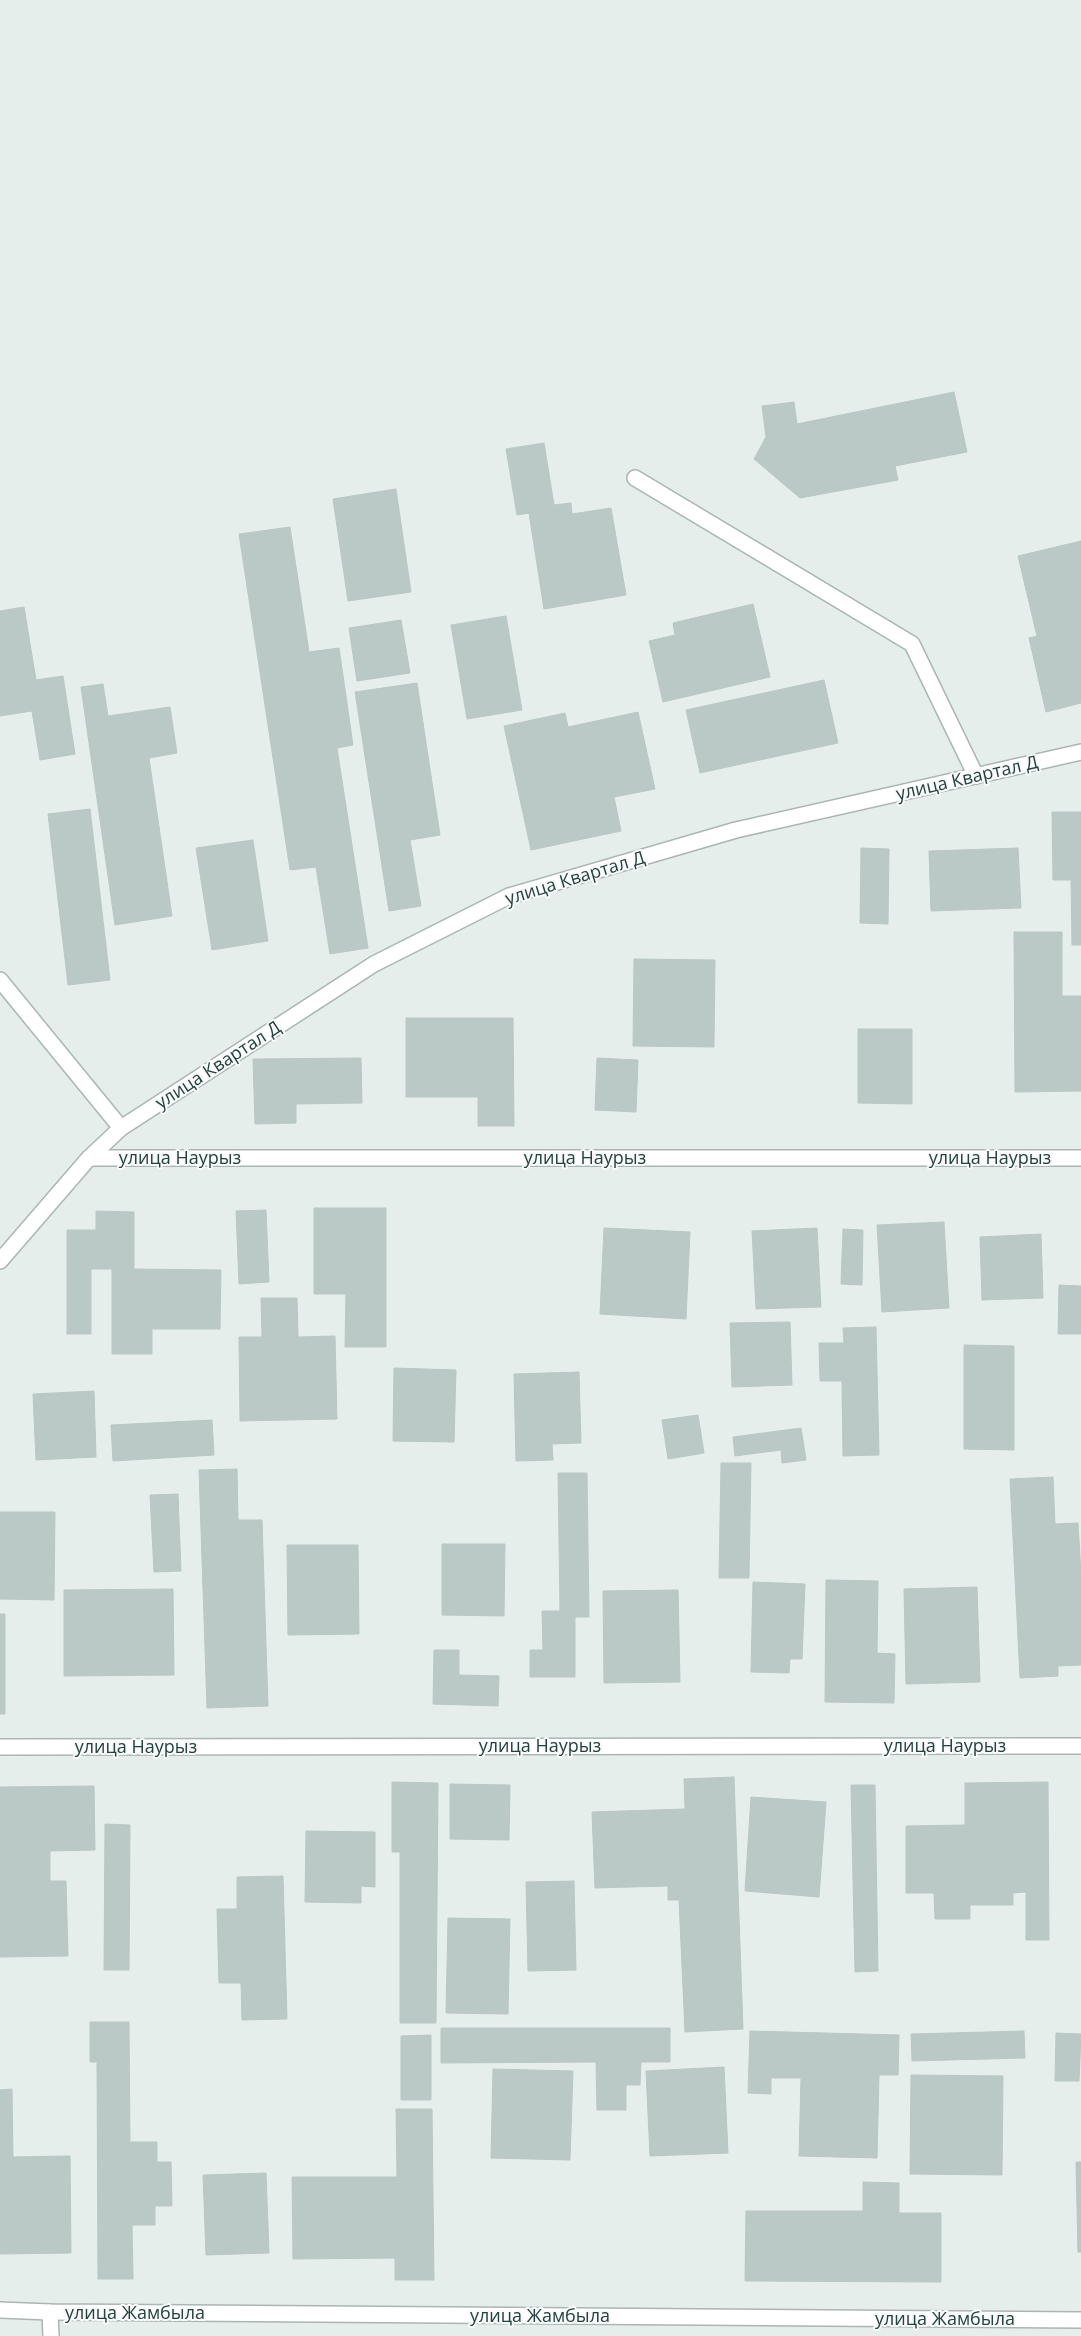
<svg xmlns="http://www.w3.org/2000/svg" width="1081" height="2336" viewBox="0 0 1081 2336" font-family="'Open Sans',sans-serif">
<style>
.building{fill:#bbc9c6;stroke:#b9c8c5}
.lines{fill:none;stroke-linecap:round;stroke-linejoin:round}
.minor-casing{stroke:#a9b6b4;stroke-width:18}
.minor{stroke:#fff;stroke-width:15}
.labels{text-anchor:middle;stroke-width:4;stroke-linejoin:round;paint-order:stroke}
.street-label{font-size:18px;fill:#26403e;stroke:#f7faf9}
</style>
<rect width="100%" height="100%" fill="#e6eeec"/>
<!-- building -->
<g class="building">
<polygon points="954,392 967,452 895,466 898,480 800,498 754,459 766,437 762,406 794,402 797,424"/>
<polygon points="544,443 554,505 571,503 572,514 611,508 626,595 544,609 529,513 517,515 506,449"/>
<polygon points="396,489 411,592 348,601 333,499"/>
<polygon points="290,527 309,652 339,648 353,745 337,748 368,948 330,954 316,867 290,870 239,534"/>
<polygon points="1081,541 1081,703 1046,712 1029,638 1037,636 1018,556"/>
<polygon points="753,604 770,677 663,702 649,641 675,635 673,623"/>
<polygon points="24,607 36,680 63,676 75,754 40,760 32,711 0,716 0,611"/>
<polygon points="506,616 522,710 467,719 451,625"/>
<polygon points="401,620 410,673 357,681 349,628"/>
<polygon points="824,680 838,743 700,773 686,710"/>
<polygon points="417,683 440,835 410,840 421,906 389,911 355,692"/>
<polygon points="103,684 108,716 170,707 177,753 149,758 172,916 115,925 81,687"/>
<polygon points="638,712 655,789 614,797 621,831 531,850 504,726 565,713 568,727"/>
<polygon points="90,809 110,980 68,985 48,814"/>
<polygon points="1052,812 1081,812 1081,945 1072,945 1071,880 1053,880"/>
<polygon points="253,840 268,941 212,950 196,848"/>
<polygon points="861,848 889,849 888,924 860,923"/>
<polygon points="1018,848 1021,908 931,911 929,851"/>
<polygon points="1014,932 1062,932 1062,996 1081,996 1081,1091 1015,1092"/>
<polygon points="634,959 715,960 714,1047 633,1046"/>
<polygon points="406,1018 513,1018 514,1126 478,1126 478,1097 406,1097"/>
<polygon points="858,1029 912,1029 912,1104 858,1103"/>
<polygon points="361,1058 362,1103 296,1104 296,1123 255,1124 253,1059"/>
<polygon points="597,1058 638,1060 636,1112 595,1110"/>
<polygon points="314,1208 386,1208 386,1347 345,1347 346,1294 314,1294"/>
<polygon points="266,1210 269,1282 239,1284 236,1211"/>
<polygon points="96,1211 134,1212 134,1269 221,1270 220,1329 152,1329 152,1354 112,1354 112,1269 91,1269 91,1334 67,1334 67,1230 96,1230"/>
<polygon points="944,1222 949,1308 882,1312 877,1225"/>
<polygon points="604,1228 690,1232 686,1319 600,1314"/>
<polygon points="817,1228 821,1307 756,1309 752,1231"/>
<polygon points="843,1229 863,1230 862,1285 841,1284"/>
<polygon points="1041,1234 1043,1298 982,1300 980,1237"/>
<polygon points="1059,1285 1081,1286 1081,1334 1058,1334"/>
<polygon points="261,1298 297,1298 298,1337 335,1336 337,1419 240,1421 239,1337 262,1337"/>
<polygon points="790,1322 792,1385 732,1387 730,1323"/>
<polygon points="876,1327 879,1455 843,1456 842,1381 820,1381 819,1343 844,1343 843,1328"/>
<polygon points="964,1345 1014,1346 1014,1450 964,1449"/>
<polygon points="394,1368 456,1370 454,1442 393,1441"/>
<polygon points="579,1372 581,1443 552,1444 553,1460 516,1461 514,1374"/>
<polygon points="94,1391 96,1457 36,1460 33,1394"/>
<polygon points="698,1415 704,1453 668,1459 662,1420"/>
<polygon points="212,1420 214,1455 113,1461 111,1425"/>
<polygon points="801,1428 806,1460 782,1463 781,1450 735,1456 733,1437"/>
<polygon points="721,1463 751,1463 749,1578 719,1578"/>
<polygon points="237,1469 238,1520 262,1520 268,1706 207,1708 199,1470"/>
<polygon points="558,1473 587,1473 589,1617 575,1617 575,1677 530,1677 530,1650 543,1650 542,1611 560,1611"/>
<polygon points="1053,1477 1055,1524 1078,1523 1081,1574 1081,1665 1058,1666 1058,1676 1020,1678 1010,1479"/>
<polygon points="178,1494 181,1571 154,1572 150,1495"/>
<polygon points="0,1512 55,1512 54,1600 0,1599"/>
<polygon points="442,1544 505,1544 504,1616 442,1615"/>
<polygon points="287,1545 358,1545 359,1634 288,1635"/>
<polygon points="826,1580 878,1581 877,1653 895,1654 894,1703 825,1702"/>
<polygon points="753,1582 805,1584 802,1659 790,1659 789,1673 751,1672"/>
<polygon points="977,1587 980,1682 906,1684 904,1589"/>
<polygon points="173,1589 174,1675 64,1676 64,1590"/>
<polygon points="678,1590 680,1682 604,1683 603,1591"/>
<rect x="0" y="1614" width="5" height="100"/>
<polygon points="434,1650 459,1650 459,1675 499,1676 498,1706 433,1704"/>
<polygon points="734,1777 743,2029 685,2032 679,1900 668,1900 668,1886 595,1888 592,1812 685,1809 684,1779"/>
<polygon points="392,1782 438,1783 436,2023 400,2023 400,1852 392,1852"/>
<polygon points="1048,1782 1049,1940 1026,1940 1026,1892 1013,1893 1013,1905 970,1905 970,1919 935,1919 934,1893 906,1893 906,1826 965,1825 965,1783"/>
<polygon points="450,1784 510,1785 509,1840 450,1839"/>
<polygon points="851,1785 875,1785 878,1971 855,1972"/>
<polygon points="94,1786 95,1850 50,1851 50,1881 66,1881 68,1956 0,1957 0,1787"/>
<polygon points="751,1797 826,1802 819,1897 745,1891"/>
<polygon points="105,1824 130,1825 129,1970 104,1970"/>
<polygon points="306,1831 375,1832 375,1887 361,1886 361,1903 305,1902"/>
<polygon points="283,1876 287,2019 242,2020 241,1983 219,1983 217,1909 237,1909 237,1877"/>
<polygon points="574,1881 576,1970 528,1971 526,1882"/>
<polygon points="448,1918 510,1919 508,2014 446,2013"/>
<polygon points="90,2022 129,2022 130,2142 157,2142 157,2162 171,2162 172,2206 155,2206 155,2225 132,2225 133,2279 98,2279 97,2062 90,2062"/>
<polygon points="441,2028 670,2028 670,2062 641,2062 640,2085 626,2085 626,2110 597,2110 596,2062 441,2063"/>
<polygon points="750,2031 899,2035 898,2075 879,2075 877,2158 799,2156 801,2078 771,2078 771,2094 748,2093"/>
<polygon points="1024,2031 1025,2058 912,2061 911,2034"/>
<polygon points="1056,2033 1081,2034 1079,2081 1055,2081"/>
<polygon points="431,2035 431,2100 401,2100 401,2036"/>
<polygon points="724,2067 728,2153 650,2156 646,2071"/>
<polygon points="493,2069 573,2071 570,2160 491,2158"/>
<polygon points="911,2075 1003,2076 1002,2175 910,2174"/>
<polygon points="12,2089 13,2157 70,2156 71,2253 0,2254 0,2090"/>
<polygon points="396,2109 432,2109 434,2280 395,2280 395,2258 293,2259 292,2177 397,2177"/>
<polygon points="1076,2162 1081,2162 1081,2252 1078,2252"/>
<polygon points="266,2173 269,2253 206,2255 203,2175"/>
<polygon points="863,2182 899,2183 899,2213 941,2213 941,2282 745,2281 746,2211 863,2211"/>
</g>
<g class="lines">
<defs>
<g id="minor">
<polyline points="635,478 912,644 976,776"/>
<polyline points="0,980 121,1128"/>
<polyline points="89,1158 1081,1158"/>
<polyline points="0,1261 89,1158 121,1128 374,964 509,896 736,830 1081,752"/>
<polyline points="0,1747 1081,1746"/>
<polyline points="0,2310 50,2312 1081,2320"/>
<polyline points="50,2312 51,2336"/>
</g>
</defs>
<!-- minor casing -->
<use href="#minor" class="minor-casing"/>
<!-- minor -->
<use href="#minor" class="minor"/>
</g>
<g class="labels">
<!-- street labels -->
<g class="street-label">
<text transform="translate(967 778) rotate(-13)" y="6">улица Квартал Д</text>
<text transform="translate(575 878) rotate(-17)" y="6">улица Квартал Д</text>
<text transform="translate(218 1065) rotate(-33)" y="6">улица Квартал Д</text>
<text x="180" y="1164">улица Наурыз</text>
<text x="585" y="1164">улица Наурыз</text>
<text x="990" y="1164">улица Наурыз</text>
<text x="540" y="1752">улица Наурыз</text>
<text x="945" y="1752">улица Наурыз</text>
<text x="136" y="1753">улица Наурыз</text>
<text x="135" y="2319">улица Жамбыла</text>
<text x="540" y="2322">улица Жамбыла</text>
<text x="945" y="2325">улица Жамбыла</text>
</g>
</g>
</svg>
